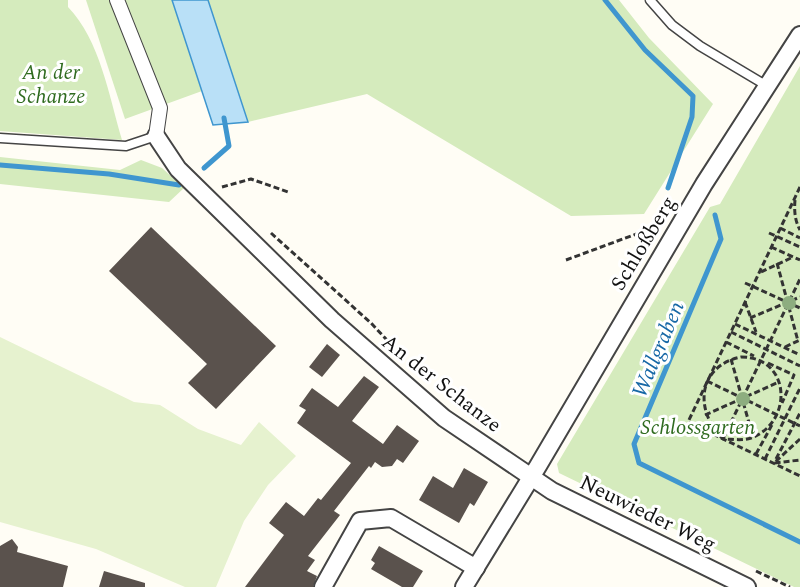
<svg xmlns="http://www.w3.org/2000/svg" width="800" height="587" viewBox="0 0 800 587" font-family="Spectral,serif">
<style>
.green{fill:#d5ebbd}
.pitch{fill:#e6f2cf}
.water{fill:#b9e0f7;stroke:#3f96cf;stroke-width:1.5}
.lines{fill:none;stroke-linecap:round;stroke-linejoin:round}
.stream{stroke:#3f96cf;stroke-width:5}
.building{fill:#5a524d}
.service-casing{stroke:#444;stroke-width:11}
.pedestrian-casing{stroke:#444;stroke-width:16}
.minor-casing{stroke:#444;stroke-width:20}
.path{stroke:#333;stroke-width:3;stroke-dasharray:6 3;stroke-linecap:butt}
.service{stroke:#fff;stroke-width:8}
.pedestrian{stroke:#fff;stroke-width:14}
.minor{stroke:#fff;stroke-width:16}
.tree{fill:#8dad7f}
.labels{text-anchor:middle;stroke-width:6;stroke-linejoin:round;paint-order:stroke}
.park-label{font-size:21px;font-style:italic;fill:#2f6b1f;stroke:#fff}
.street-label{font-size:21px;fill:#111;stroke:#fff}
.water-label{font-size:22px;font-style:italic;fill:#1768a6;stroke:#fff}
</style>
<rect width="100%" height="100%" fill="#fffdf5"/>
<!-- green -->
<g class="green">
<path d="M0,0H68V7C100,40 109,96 122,140L0,131Z"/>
<polygon points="86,0 172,0 202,91 125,119"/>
<polygon points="208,0 619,0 649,38 713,104 644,214 571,216 367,94 248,122"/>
<polygon points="800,66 800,587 794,587 559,473 557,464 710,207 720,204"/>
<polygon points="0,157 120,170 141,160 162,168 184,188 169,202 0,184"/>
</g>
<!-- pitch -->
<polygon class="pitch" points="0,337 134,402 160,405 198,429 241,445 259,422 296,456 268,485 244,521 216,587 185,587 96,549 0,522"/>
<!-- water -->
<polygon class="water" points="172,0 208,0 248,122 213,125"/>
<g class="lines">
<!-- stream -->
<g class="stream">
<polyline points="605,0 645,50 693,96 692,117 668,188"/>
<polyline points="0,165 109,174 179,185"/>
<polyline points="204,168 229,146 224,118"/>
<polyline points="715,215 721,239 634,444 639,463 800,542"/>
</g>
</g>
<!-- building -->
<g class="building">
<polygon points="151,227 276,346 216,409 188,383 207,364 109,271"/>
<polygon points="327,344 340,355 322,377 309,367"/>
<polygon points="364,376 379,387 352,421 383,444 397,425 419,441 403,463 397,459 392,466 382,467 375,462 371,468 369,466 334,511 340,515 308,556 315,560 307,571 317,576 313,587 245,587 284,535 269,523 286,502 304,516 318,498 321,500 351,463 297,423 306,410 299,406 312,388 338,407"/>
<polygon points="464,468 488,482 474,506 470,503 459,523 419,500 433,476 453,488"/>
<polygon points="12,539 18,547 17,552 68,566 63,587 0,587 0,546"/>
<polygon points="379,546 423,571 413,587 402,587 371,569 375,563 371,560"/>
<polygon points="104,571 145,583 145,587 99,587"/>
</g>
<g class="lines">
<defs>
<g id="service">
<polyline points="650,0 672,25 700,46 767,86"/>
<polyline points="0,138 126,146 156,136"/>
</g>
<polyline id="pedestrian" points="117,0 160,108 156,136"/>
<g id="minor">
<polyline points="156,136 178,169 332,320 444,418 552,491 747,587"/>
<polyline points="323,587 360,521 391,518 476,568"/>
<polyline points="464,587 538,466 704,184 800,35"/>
</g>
</defs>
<!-- service casing -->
<use href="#service" class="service-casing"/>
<!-- pedestrian casing -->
<use href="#pedestrian" class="pedestrian-casing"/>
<!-- minor casing -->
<use href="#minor" class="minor-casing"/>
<!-- path -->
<g class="path">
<polyline points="222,187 251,179 288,192"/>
<polyline points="800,187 688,422 800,476"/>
<path d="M795,200C794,211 795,221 800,230"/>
<polyline points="780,228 800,238"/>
<polyline points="271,233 371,323 400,354"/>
<polyline points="769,233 800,247"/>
<polyline points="771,247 800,260"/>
<polyline points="566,260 658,226"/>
<polyline points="777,263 798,341"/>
<polyline points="761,272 793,257"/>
<polyline points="745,283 800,308"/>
<polyline points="745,302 756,332"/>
<polyline points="750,318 800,297"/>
<polyline points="735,324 800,355"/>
<polyline points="731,332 800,366"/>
<polyline points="726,342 754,356"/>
<polyline points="785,347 800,340"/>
<path d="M741,357C792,357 793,423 751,438C742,441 732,439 723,439C694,411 697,366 741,357Z"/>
<polyline points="731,359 753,437"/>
<polyline points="768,363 794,375 782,403"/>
<polyline points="707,381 800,426"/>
<polyline points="705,415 779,382"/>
<polyline points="723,439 800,279"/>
<polyline points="800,439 774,463 800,460"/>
<polyline points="756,454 773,423"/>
<polyline points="765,459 800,388"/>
<polyline points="776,459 800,413"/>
<polyline points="756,571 790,587"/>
</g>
<!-- service -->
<use href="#service" class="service"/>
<!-- pedestrian -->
<use href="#pedestrian" class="pedestrian"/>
<!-- minor -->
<use href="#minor" class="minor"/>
</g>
<!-- trees -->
<g class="tree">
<circle cx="789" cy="303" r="7"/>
<circle cx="743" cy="399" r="7"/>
</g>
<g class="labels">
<!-- park labels -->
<g class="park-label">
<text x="51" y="79">An der<tspan x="51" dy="24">Schanze</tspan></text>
<text x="698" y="434">Schlossgarten</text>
</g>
<!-- street labels -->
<g class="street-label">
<text transform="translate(643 243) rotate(-59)" y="7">Schloßberg</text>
<text transform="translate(442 383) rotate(38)" y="7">An der Schanze</text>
<text transform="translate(648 513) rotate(26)" y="7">Neuwieder Weg</text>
</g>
<!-- water labels -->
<g class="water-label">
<text transform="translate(657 349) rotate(-67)" y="8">Wallgraben</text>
</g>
</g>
</svg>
